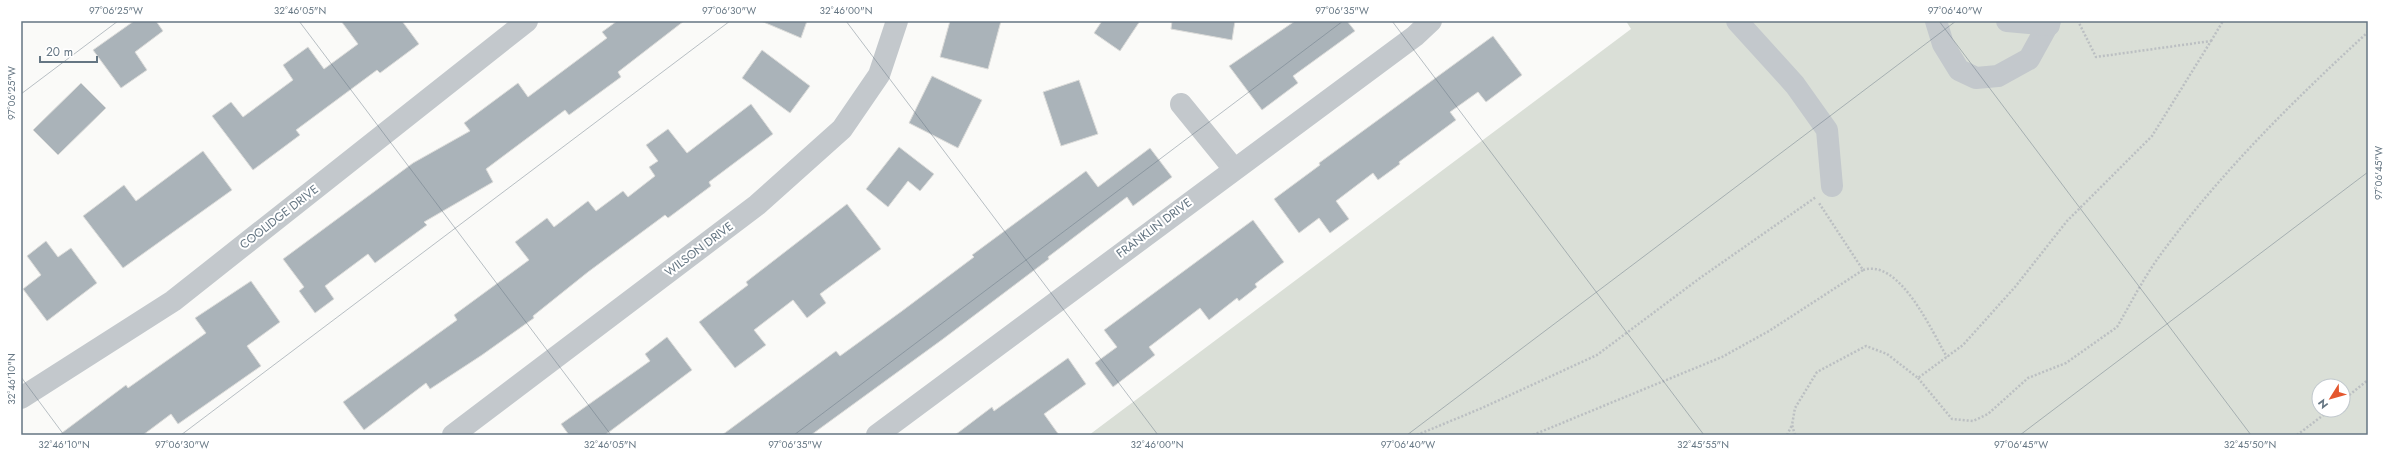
<svg xmlns="http://www.w3.org/2000/svg" width="2389" height="456" viewBox="0 0 2389 456" font-family="Jost,sans-serif">
<style>
.green{fill:#dadfd7;fill-rule:evenodd}
.building{fill:#aab3b9;stroke:#dcdcda}
.lines{fill:none;stroke-linecap:round;stroke-linejoin:round}
.path{stroke:#bbbfc2;stroke-width:2.5;stroke-dasharray:2 2;stroke-linecap:butt}
.minor{stroke:#c3c8cc;stroke-width:22}
.ticks{fill:none;stroke:#657683;stroke-width:1;stroke-opacity:0.45}
.labels{text-anchor:middle;stroke-width:4;stroke-linejoin:round;paint-order:stroke}
.street-label{font-size:12px;fill:#657683;stroke:#fff}
.neatline{fill:none;stroke:#657683;stroke-width:1.5}
.ticks-label{font-size:10px;text-anchor:middle;fill:#657683}
</style>
<rect width="100%" height="100%" fill="#fafaf8"/>
<!-- green -->
<path class="green" d="M1626,21H2368V435H1089L1631,29ZM2319,386H2343V410H2319Z"/>
<!-- building -->
<g class="building">
<polygon points="134,21 156,21 163,31 135,52 147,70 121,88 93,50"/>
<polygon points="341,21 402,21 419,44 380,73 377,70 296,130 300,135 253,170 212,116 231,102 243,117 293,80 283,65 308,47 324,69 358,44"/>
<polygon points="617,21 684,21 618,72 621,77 569,115 565,110 486,169 493,182 424,222 427,225 375,263 368,254 325,286 334,299 315,313 299,291 304,287 283,259 413,163 470,131 464,123 518,83 528,97 607,38 602,32"/>
<polygon points="761,21 807,21 801,38"/>
<polygon points="950,21 1001,21 988,69 940,57"/>
<polygon points="1102,21 1140,21 1120,51 1094,33"/>
<polygon points="1172,21 1235,21 1232,40 1171,29"/>
<polygon points="1295,21 1347,21 1355,31 1293,76 1298,83 1262,110 1229,66"/>
<polygon points="1493,36 1522,75 1486,102 1478,92 1450,112 1456,120 1399,162 1400,164 1378,180 1373,173 1336,201 1349,219 1330,233 1319,218 1299,233 1274,199 1320,165 1319,163"/>
<polygon points="762,50 810,86 790,113 742,78"/>
<polygon points="932,76 982,100 958,148 909,123"/>
<polygon points="1079,80 1098,134 1061,146 1043,92"/>
<polygon points="81,83 106,108 58,155 33,130"/>
<polygon points="751,104 773,134 709,182 711,186 668,218 665,215 588,272 533,316 534,318 482,355 430,389 426,383 364,430 343,402 457,320 454,315 529,260 515,242 547,218 554,227 588,201 596,211 623,191 628,197 655,176 649,167 658,161 646,145 668,129 687,153"/>
<polygon points="899,147 934,174 920,191 908,181 888,207 866,189"/>
<polygon points="1150,148 1172,177 1133,206 1127,197 1048,257 1049,259 943,339 811,435 722,435 836,351 840,356 902,311 974,257 972,255 1086,171 1098,187"/>
<polygon points="203,151 232,190 123,268 83,216 124,185 136,201"/>
<polygon points="847,204 881,249 820,294 826,303 807,318 793,300 754,330 766,345 735,368 699,322 748,285 746,282"/>
<polygon points="1253,220 1284,262 1255,284 1257,287 1239,301 1237,298 1209,320 1200,308 1149,347 1155,355 1113,387 1095,363 1117,347 1104,330"/>
<polygon points="46,241 58,257 71,248 97,283 47,321 23,289 41,275 27,256"/>
<polygon points="251,281 280,322 247,346 261,366 178,424 171,414 143,435 59,435 126,385 128,388 206,333 195,318"/>
<polygon points="667,337 692,370 605,435 569,435 561,424 650,361 645,354"/>
<polygon points="1068,358 1086,384 1044,414 1059,435 955,435 992,407 994,411"/>
</g>
<g class="lines">
<!-- path -->
<g class="path">
<polyline points="2211,41 2223,21"/>
<path d="M1863,270C1900,258 1932,332 1947,357"/>
<path d="M1918,378L1952,419L1973,421L1988,414L2028,378L2066,363L2117,327C2131,303 2144,277 2161,254C2221,172 2293,101 2368,32"/>
<polyline points="2343,400 2368,380"/>
<polyline points="1417,435 1482,408 1597,355 1700,278 1816,197"/>
<polyline points="1533,435 1722,357 1769,331 1863,270 1819,203"/>
<polyline points="1787,435 1792,425"/>
<polyline points="1795,435 1792,425 1795,408 1817,372 1866,346 1887,354 1918,378 1963,345 2015,287 2067,221 2152,136 2211,41 2096,57 2078,21"/>
<polyline points="2297,435 2330,410"/>
</g>
<!-- minor -->
<g class="minor">
<polyline points="1737,21 1795,85 1827,130 1832,186"/>
<polyline points="1936,21 1943,44 1959,70 1976,78 1998,76 2029,59 2050,21"/>
<polyline points="2007,21 2049,25"/>
<polyline points="1181,104 1234,169"/>
<polyline points="21,398 173,301 527,21"/>
<polyline points="453,435 757,205 842,129 879,75 897,21"/>
<polyline points="877,435 1415,36 1431,21"/>
</g>
</g>
<!-- ticks -->
<path class="ticks" d="M299,21L611,435M846,21L1158,435M1392,21L1704,435M1939,21L2251,435M21,94L118,21M21,377L64,435M181,435L730,21M794,435L1343,21M1407,435L1956,21M2020,435L2368,172"/>
<g class="labels">
<!-- street labels -->
<g class="street-label">
<text transform="translate(279 217) rotate(-38)" y="4">COOLIDGE DRIVE</text>
<text transform="translate(1154 228) rotate(-37)" y="4">FRANKLIN DRIVE</text>
<text transform="translate(699 249) rotate(-37)" y="4">WILSON DRIVE</text>
</g>
</g>
<!-- border -->
<rect width="2389" height="456" fill="none" stroke="#ffffff" stroke-width="44"/>
<!-- north arrow -->
<g transform="translate(2331 398) rotate(233)"><circle r="19" fill="#ffffff" stroke="#c1c8cd"/>
<path d="M0-3L7 15L0 10L-7 15Z" fill="#e4572e"/>
<text y="-6" font-size="11" font-weight="bold" text-anchor="middle" fill="#657683">N</text>
</g>
<!-- scale -->
<path d="M40 56v6h57v-6" fill="none" stroke="#657683" stroke-width="2"/>
<text x="46" y="56" font-size="12" fill="#657683" stroke="#ffffff" stroke-width="3" paint-order="stroke">20 m</text>
<rect x="22" y="22" width="2345" height="412" class="neatline"/>
<g class="ticks-label">
<text x="116" y="14">97°06'25"W</text>
<text x="300" y="14">32°46'05"N</text>
<text x="729" y="14">97°06'30"W</text>
<text x="846" y="14">32°46'00"N</text>
<text x="1342" y="14">97°06'35"W</text>
<text x="1955" y="14">97°06'40"W</text>
<text transform="translate(11 93) rotate(-90)" y="4">97°06'25"W</text>
<text transform="translate(2378 173) rotate(-90)" y="4">97°06'45"W</text>
<text transform="translate(11 379) rotate(-90)" y="4">32°46'10"N</text>
<text x="64" y="448">32°46'10"N</text>
<text x="182" y="448">97°06'30"W</text>
<text x="610" y="448">32°46'05"N</text>
<text x="795" y="448">97°06'35"W</text>
<text x="1157" y="448">32°46'00"N</text>
<text x="1408" y="448">97°06'40"W</text>
<text x="1703" y="448">32°45'55"N</text>
<text x="2021" y="448">97°06'45"W</text>
<text x="2250" y="448">32°45'50"N</text>
</g>
</svg>
